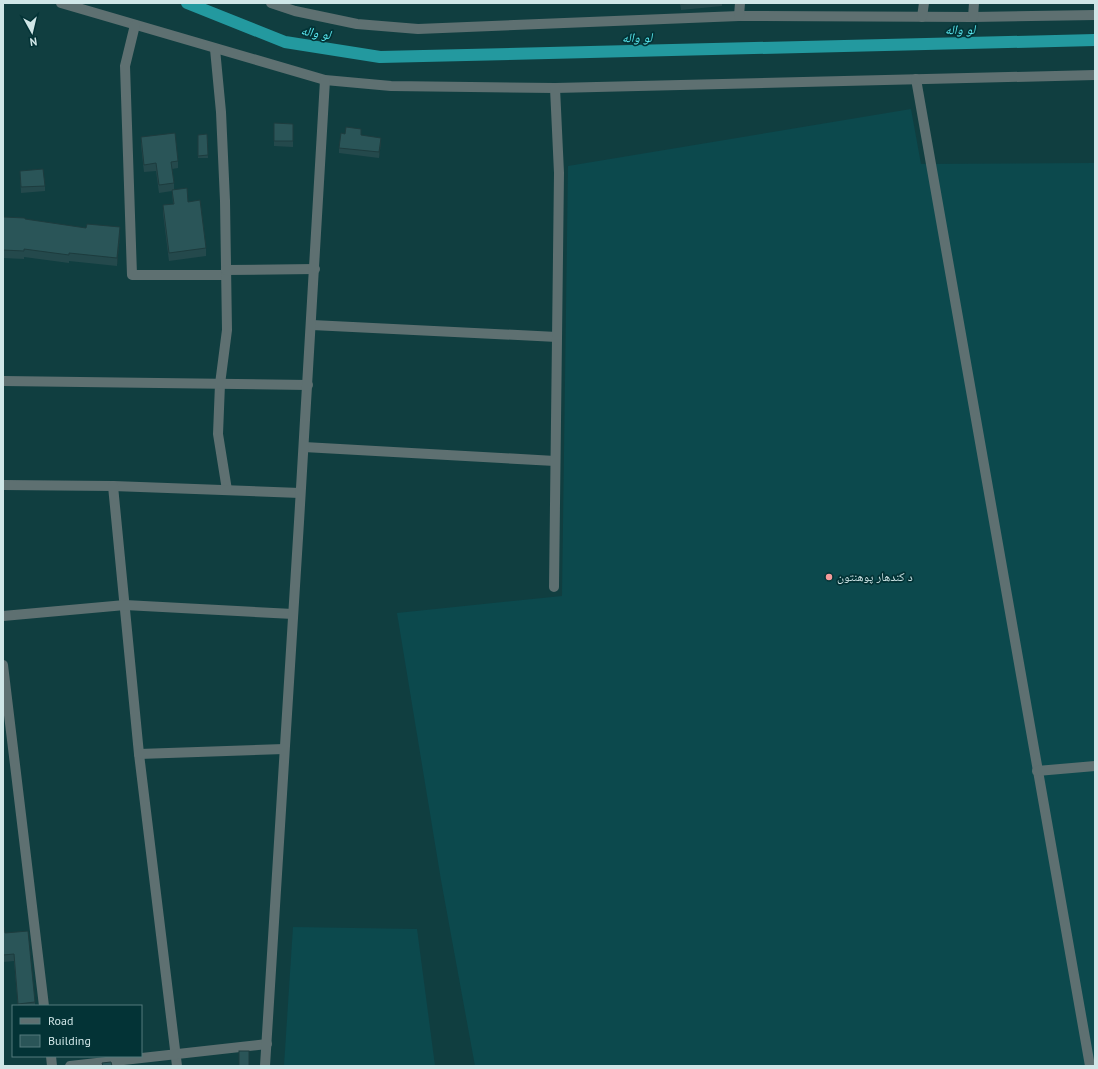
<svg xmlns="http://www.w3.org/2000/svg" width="1098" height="1069" viewBox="0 0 1098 1069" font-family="'PT Sans','Noto Naskh Arabic',sans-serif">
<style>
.built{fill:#0c494d}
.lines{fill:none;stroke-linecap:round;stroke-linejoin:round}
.canal{stroke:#23999f;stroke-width:12}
.minor{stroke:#5e7071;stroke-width:10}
.wall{fill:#24494c}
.shaded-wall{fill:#1d3c3e}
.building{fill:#2a5558;stroke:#1d3c3e}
.poi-dot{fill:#f59b9a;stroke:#033336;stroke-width:1.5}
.labels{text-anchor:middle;stroke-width:3.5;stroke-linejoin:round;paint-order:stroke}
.poi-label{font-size:12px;fill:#d0e6e7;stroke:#033336;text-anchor:start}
.water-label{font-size:13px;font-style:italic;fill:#5bebf3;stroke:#033336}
</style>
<rect width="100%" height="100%" fill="#103e40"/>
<!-- built -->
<g class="built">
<polygon points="911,109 921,164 1095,163 1095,1066 475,1066 441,880 397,613 562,596 568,166"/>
<polygon points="293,927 417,929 435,1066 284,1066"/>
</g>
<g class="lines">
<!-- canal -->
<polyline class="canal" points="187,3 285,42 380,57 1095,40"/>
<!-- minor -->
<g class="minor">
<polyline points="61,3 325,80 391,86 555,88 1095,75"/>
<polyline points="271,3 295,11 357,24 418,29 739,16 973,17 1095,15"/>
<polyline points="739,16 740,3"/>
<polyline points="922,17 924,3"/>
<polyline points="973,17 974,3"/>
<polyline points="135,25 125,66 132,275 226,275"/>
<polyline points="215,49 221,112 225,201 227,330 220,384 218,434 227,490"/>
<polyline points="916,79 1090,1066"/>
<polyline points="226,270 315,269"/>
<polyline points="312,325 557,337"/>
<polyline points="3,381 308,385"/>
<polyline points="304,447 555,461"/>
<polyline points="3,485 113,486 300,493"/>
<polyline points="113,486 139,754 177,1066"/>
<polyline points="554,587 559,173 555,88"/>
<polyline points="3,616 125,605 293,614"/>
<polyline points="3,665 44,1006"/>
<polyline points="139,754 284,749"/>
<polyline points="1037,771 1095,766"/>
<polyline points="51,1056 52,1066"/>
<polyline points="70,1066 267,1044"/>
<path d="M265,1066C284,737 308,409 325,80"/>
</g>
</g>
<!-- wall -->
<g class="wall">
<polygon points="680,3 722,3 722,6 681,10"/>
<polygon points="274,123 293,124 293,147 274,146"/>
<polygon points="207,134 208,158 198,158 198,135"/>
<polygon points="361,135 381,143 379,158 339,153 339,148"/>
<polygon points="141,137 178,161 178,168 172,169 174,183 174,189 188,202 206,248 206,256 169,261 163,213 163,205 173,204 172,191 159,193 156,171 144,172 141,145"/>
<polygon points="20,171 45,186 45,191 21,193"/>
<polygon points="3,217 25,219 120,235 117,266 69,261 69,263 24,257 24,259 3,258"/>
<polygon points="3,927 5,933 35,1002 35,1006 18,1006 14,961 3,962"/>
</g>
<!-- shaded-wall -->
<g class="shaded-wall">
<polygon points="381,138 381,143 379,158 379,152"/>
<polygon points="120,227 120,235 117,266 117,258"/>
</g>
<!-- building -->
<g class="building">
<polygon points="681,3 693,3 681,4"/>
<polygon points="274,123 293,124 293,141 274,141"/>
<polygon points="346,127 361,129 361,135 381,138 379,152 339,148 341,133 345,134"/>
<polygon points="175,133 178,161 171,162 174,183 159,185 156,163 144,165 141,137"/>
<polygon points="207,134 208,155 198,156 198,135"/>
<polygon points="43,169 45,186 21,187 20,171"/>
<polygon points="187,188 188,202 200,200 206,248 169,253 163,205 174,204 172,190"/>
<polygon points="3,217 25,218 25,219 86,228 87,224 120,227 117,258 69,253 69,255 24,249 24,251 3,250"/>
<polygon points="3,927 4,927 5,933 28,931 35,1002 18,1004 14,954 3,955"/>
<rect x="239" y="1051" width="10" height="15"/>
<polygon points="111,1062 112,1066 103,1066 102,1063"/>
</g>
<!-- markers -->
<circle class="poi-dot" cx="829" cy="577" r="4"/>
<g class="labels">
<!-- poi labels -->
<g class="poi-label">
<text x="837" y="581">د کندهار پوهنتون</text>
</g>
<!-- water labels -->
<g class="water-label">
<text transform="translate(960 29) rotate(-1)" y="5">لو واله</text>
<text transform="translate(316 32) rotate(9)" y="5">لو واله</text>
<text transform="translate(637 37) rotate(-1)" y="5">لو واله</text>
</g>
</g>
<!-- border -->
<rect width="1098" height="1069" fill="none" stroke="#d0e6e7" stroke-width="8"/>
<!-- legend -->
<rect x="12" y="1005" width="130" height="52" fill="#033336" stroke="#557b7d"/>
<rect x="20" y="1018" width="20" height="6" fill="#5e7071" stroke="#557b7d"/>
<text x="48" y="1025" font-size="12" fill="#d0e6e7">Road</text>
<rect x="20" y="1035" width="20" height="12" fill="#2a5558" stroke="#557b7d"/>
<text x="48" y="1045" font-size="12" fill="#d0e6e7">Building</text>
<!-- north arrow -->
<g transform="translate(32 32) rotate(172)" stroke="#033336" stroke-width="3" paint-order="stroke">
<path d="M0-3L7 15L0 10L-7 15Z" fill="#d0e6e7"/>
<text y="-6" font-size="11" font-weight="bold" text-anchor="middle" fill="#d0e6e7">N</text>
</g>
</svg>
